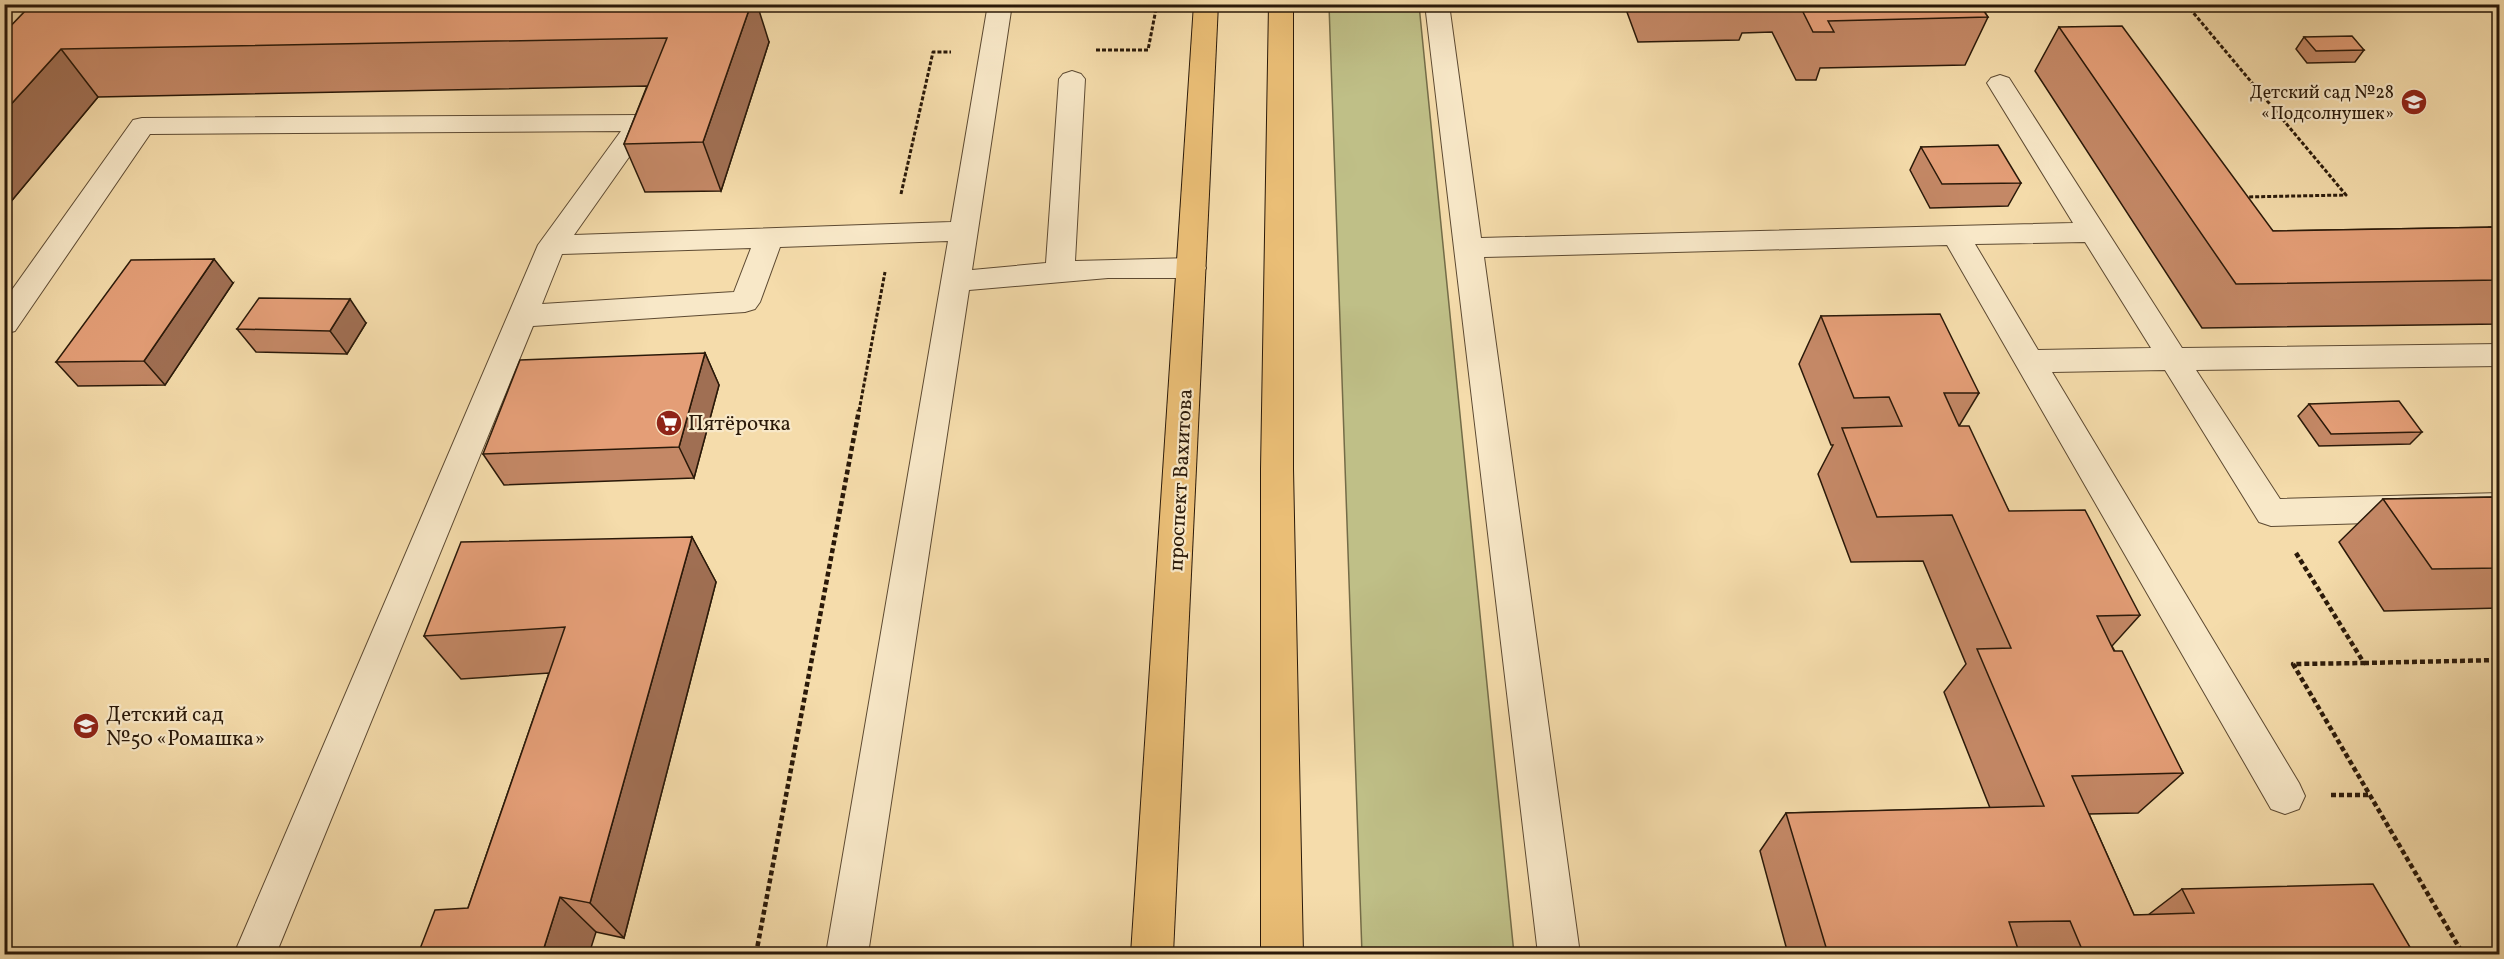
<svg xmlns="http://www.w3.org/2000/svg" width="2504" height="959" viewBox="0 0 2504 959" font-family="Vollkorn,serif">
<style>
.green{fill:#bfbf87;stroke:#746c48;stroke-width:1.5}
.lines{fill:none;stroke-linecap:round;stroke-linejoin:round}
.minor-casing{stroke:#5d4a32;stroke-width:2}
.major-casing{stroke:#2a1909;stroke-width:2}
.path-far1{stroke:#2a1909;stroke-width:3;stroke-dasharray:4 2;stroke-linecap:butt}
.path{stroke:#2a1909;stroke-width:4.5;stroke-dasharray:5 3;stroke-linecap:butt}
.minor{fill:#f8e8c8;fill-rule:evenodd}
.major{fill:#eabe76;fill-rule:evenodd}
.wall{fill:#c48866;stroke:#2a1909;stroke-width:1.5}
.shaded-wall{fill:#a06f53;stroke:#2a1909;stroke-width:1.5}
.building{fill:#e49e77;stroke:#2a1909;stroke-width:1.5}
.labels{text-anchor:middle;stroke-width:4.5;stroke-linejoin:round;paint-order:stroke}
.far-poi-label{font-size:18px;fill:#2a1909;stroke:#f8e8c8;text-anchor:end}
.poi-label{font-size:21px;fill:#2a1909;stroke:#f8e8c8;text-anchor:start}
.street-label{font-size:21px;fill:#2a1909;stroke:#f8e8c8}
</style>
<rect width="100%" height="100%" fill="#f5dcab"/>
<filter id="stains"><feTurbulence type="fractalNoise" baseFrequency=".00333" numOctaves="4"/><feColorMatrix values="0 0 0 0 .2 0 0 0 0 .09 0 0 0 0 .02 0 0 0 .5 -.17"/></filter>
<radialGradient id="worn" r=".72"><stop offset=".6" stop-color="#630" stop-opacity="0"/><stop offset="1" stop-color="#630" stop-opacity=".3"/></radialGradient>
<!-- green -->
<polygon class="green" points="1329,5 1419,5 1514,954 1362,954"/>
<g class="lines">
<defs>
<g id="minor">
<path d="M988,4H1012L972,270L1046,263L1059,79L1063,74L1072,71L1081,74L1085,79L1075,261L1192,258L1202,261L1206,268L1202,275L1192,278H1108L969,290L868,954H826L948,241L780,247L760,302L755,309L745,312L533,326L276,954H234L538,245L621,131L150,134L15,331L4,334V301L133,120L142,118L640,115L649,117L653,123L574,235L951,222ZM751,248L734,292L542,304L562,254Z"/>
<path d="M1425,4H1449L1481,238L2073,223L1987,83L1991,78L2000,75L2009,78L2182,348L2500,344V366L2196,370L2280,499L2500,493V519L2271,526L2259,522L2165,370L2052,372L2299,783L2305,796L2299,809L2285,814L2271,809L1947,245L1484,257L1580,954H1538ZM2085,242L2151,348L2038,350L1975,244Z"/>
</g>
<g id="major">
<polygon points="1194,4 1218,4 1173,954 1131,954"/>
<polygon points="1269,4 1293,4 1293,469 1303,954 1261,954 1261,469"/>
</g>
</defs>
<!-- minor casing -->
<use href="#minor" class="minor-casing"/>
<!-- major casing -->
<use href="#major" class="major-casing"/>
<!-- path-far1 -->
<g class="path-far1">
<polyline points="2186,4 2346,195 2244,197"/>
<polyline points="1096,50 1148,50 1157,4"/>
<polyline points="901,194 933,52 951,52"/>
<polyline points="2488,228 2500,227"/>
<polyline points="859,411 885,272"/>
</g>
<!-- path -->
<g class="path">
<polyline points="2296,553 2364,663 2293,664 2463,954"/>
<polyline points="2364,663 2500,660"/>
<polyline points="2331,795 2369,795"/>
<polyline points="756,954 859,410"/>
</g>
<!-- minor -->
<use href="#minor" class="minor"/>
<!-- major -->
<use href="#major" class="major"/>
</g>
<!-- wall -->
<g class="wall">
<polygon points="1624,4 1979,4 1988,17 1965,65 1820,68 1816,80 1796,80 1772,32 1742,33 1739,40 1638,42"/>
<polygon points="29,7 769,42 721,191 645,192 624,144 647,86 98,97 4,210 4,33"/>
<polygon points="2059,27 2273,231 2499,227 2499,324 2202,328 2035,71"/>
<polygon points="2304,37 2364,50 2355,62 2307,63 2296,49"/>
<polygon points="1921,147 2021,183 2008,206 1930,208 1910,170"/>
<polygon points="233,283 165,385 78,386 56,362"/>
<polygon points="1821,316 1979,393 1959,426 2009,511 2140,615 2112,646 2183,773 2138,813 2089,814 2134,915 2148,915 2182,889 2414,954 1788,954 1760,851 1786,813 1990,808 1944,692 1966,664 1923,561 1851,562 1818,474 1833,445 1831,445 1799,364"/>
<polygon points="366,323 347,354 256,352 237,329"/>
<polygon points="705,353 719,385 694,478 504,485 483,454"/>
<polygon points="2309,404 2422,432 2410,444 2319,446 2298,416"/>
<polygon points="2499,497 2499,608 2384,611 2339,542 2383,499"/>
<polygon points="692,537 716,582 624,938 596,932 468,908 549,673 461,679 424,636"/>
</g>
<!-- shaded-wall -->
<g class="shaded-wall">
<polygon points="751,4 757,4 769,42 721,191 703,142"/>
<polygon points="61,49 98,97 4,210 4,112"/>
<polygon points="214,259 233,283 165,385 144,361"/>
<polygon points="350,299 366,323 347,354 330,331"/>
<polygon points="705,353 719,385 694,478 679,447"/>
<polygon points="692,537 716,582 624,938 590,903"/>
<polygon points="560,897 596,932 589,954 542,954"/>
</g>
<!-- building -->
<g class="building">
<polygon points="176,4 751,4 703,142 624,144 667,38 61,49 4,112 4,33 29,7"/>
<polygon points="1799,4 1979,4 1988,17 1828,21 1834,32 1813,32"/>
<polygon points="2122,26 2273,231 2499,227 2499,280 2236,284 2059,27"/>
<polygon points="2352,36 2364,50 2316,51 2304,37"/>
<polygon points="1998,145 2021,183 1942,184 1921,147"/>
<polygon points="214,259 144,361 56,362 131,260"/>
<polygon points="259,298 350,299 330,331 237,329"/>
<polygon points="1940,314 1979,393 1944,393 1959,426 1969,426 2009,511 2085,510 2140,615 2097,616 2114,651 2122,651 2183,773 2072,776 2134,915 2194,913 2182,889 2373,884 2414,954 2084,954 2070,921 2009,922 2018,949 1828,954 1786,813 2044,806 1977,649 2011,648 1952,515 1877,517 1842,428 1902,426 1889,397 1854,398 1821,316"/>
<polygon points="705,353 679,447 483,454 520,360"/>
<polygon points="2399,401 2422,432 2331,434 2309,404"/>
<polygon points="2499,497 2499,568 2432,569 2383,499"/>
<polygon points="692,537 590,903 560,897 542,954 418,954 435,910 468,908 565,627 424,636 461,542"/>
</g>
<!-- icons -->
<defs>
<symbol id="school-disc" viewBox="-11 -11 22 22"><circle r="9.5" fill="#8f2418" stroke="#f8e8c8"/><path d="M0-5L7-2L0 1L-7-2ZM-4 1L0 2.5L4 1V4Q0 6-4 4Z" fill="#fff"/></symbol>
<symbol id="supermarket-disc" viewBox="-11 -11 22 22"><circle r="9.5" fill="#8f2418" stroke="#f8e8c8"/><path d="M-6-5.5h2.5l.6 2H6L4.5 2H-2.5L-4.4-4H-6ZM-1.5 3.2a1.3 1.3 0 1 0 .1 0ZM3 3.2a1.3 1.3 0 1 0 .1 0Z" fill="#fff"/></symbol>
</defs>
<g fill-rule="evenodd">
<use href="#school-disc" x="2399" y="87" width="30" height="30"/>
<use href="#supermarket-disc" x="654" y="408" width="30" height="30"/>
<use href="#school-disc" x="71" y="711" width="30" height="30"/>
</g>
<g class="labels">
<!-- far-poi labels -->
<g class="far-poi-label">
<text x="2394" y="98">Детский сад №28<tspan x="2394" dy="21">«Подсолнушек»</tspan></text>
</g>
<!-- poi labels -->
<g class="poi-label">
<text x="688" y="430">Пятёрочка</text>
<text x="106" y="721">Детский сад<tspan x="106" dy="24">№50 «Ромашка»</tspan></text>
</g>
<!-- street labels -->
<g class="street-label">
<text transform="translate(1180 480) rotate(-87)" y="7">проспект Вахитова</text>
</g>
</g>
<!-- margin -->
<rect width="2504" height="959" fill="none" stroke="#f5dcab" stroke-width="24"/>
<rect x="6" y="6" width="2492" height="947" fill="none" stroke="#2a1909" stroke-width="3"/>
<rect x="12" y="12" width="2480" height="935" fill="none" stroke="#2a1909" stroke-width="1.5"/>
<rect width="100%" height="100%" filter="url(#stains)"/>
<rect width="100%" height="100%" fill="url(#worn)"/>
</svg>
